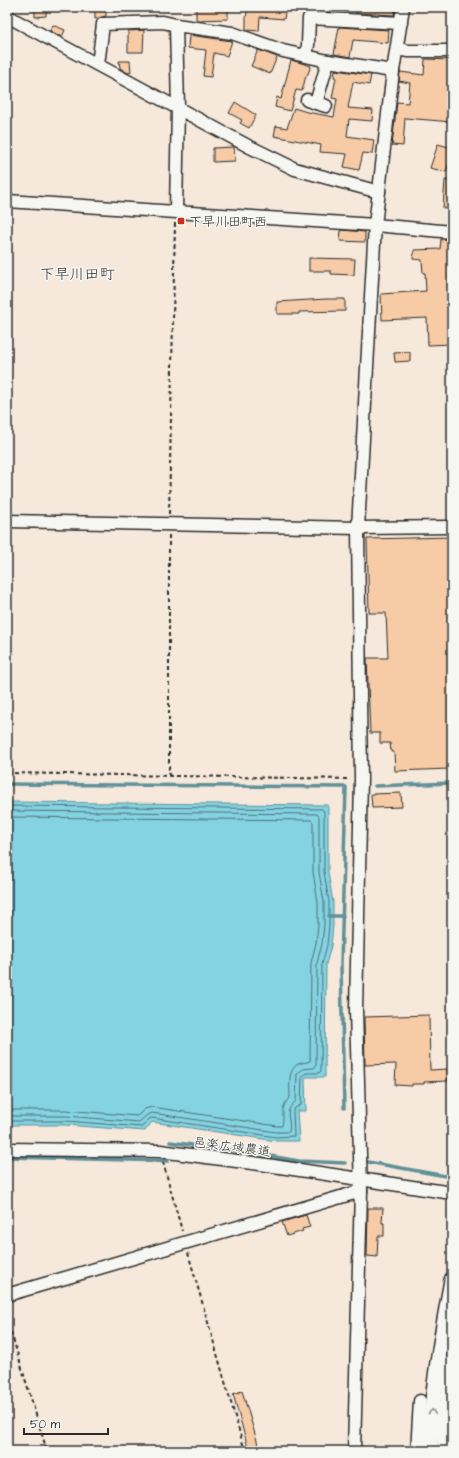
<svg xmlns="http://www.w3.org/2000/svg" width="459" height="1458" viewBox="0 0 459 1458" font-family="'Architects Daughter','Klee One',sans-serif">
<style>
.water{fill:#84d3e2;stroke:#609099}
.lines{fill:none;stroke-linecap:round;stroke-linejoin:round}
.shore{stroke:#4f6e74;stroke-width:1}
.stream{stroke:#609099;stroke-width:3.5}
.building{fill:#f6cba5;stroke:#2b2b2b}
.minor-casing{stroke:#2b2b2b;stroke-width:15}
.major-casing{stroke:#2b2b2b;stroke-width:18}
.path{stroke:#2b2b2b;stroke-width:2;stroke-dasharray:4 3;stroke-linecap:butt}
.minor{stroke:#f6f6f2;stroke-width:12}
.major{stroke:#f6f6f2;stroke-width:15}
.oneway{stroke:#90908e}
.poi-dot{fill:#c8321e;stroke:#f6f6f2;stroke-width:1.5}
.labels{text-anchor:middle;stroke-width:3;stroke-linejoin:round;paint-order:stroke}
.poi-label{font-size:13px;fill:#2b2b2b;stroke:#f6f6f2;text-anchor:start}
.street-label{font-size:13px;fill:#2b2b2b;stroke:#f6f6f2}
.quarter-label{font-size:15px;fill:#2b2b2b;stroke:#f6f6f2}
</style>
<rect width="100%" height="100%" fill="#f6e9db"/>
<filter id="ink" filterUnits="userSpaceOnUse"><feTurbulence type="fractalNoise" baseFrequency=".025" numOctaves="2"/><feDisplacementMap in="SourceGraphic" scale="8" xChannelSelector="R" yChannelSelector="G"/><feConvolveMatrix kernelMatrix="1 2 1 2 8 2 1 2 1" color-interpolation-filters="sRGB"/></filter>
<g filter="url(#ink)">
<!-- water -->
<polygon class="water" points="7,802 328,805 328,872 333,902 333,926 331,946 326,964 325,1077 305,1077 306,1111 297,1111 299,1141 276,1141 152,1122 145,1131 65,1125 7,1125"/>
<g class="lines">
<!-- shore -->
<g class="shore">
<polyline points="7,806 322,809 324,811 324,872 329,902 329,925 327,945 322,964 321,1071 319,1073 306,1073 302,1076 301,1105 295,1108 293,1111 294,1136 276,1137 152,1118 149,1119 142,1127 66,1121 7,1121"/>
<path d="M7,811L317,814L319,816V872L324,902V925L322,944L317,963L316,1066L314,1068L303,1069L297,1074L296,1101C282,1113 292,1117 289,1132H276L152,1113L147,1115L139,1122L66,1116H7"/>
<path d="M7,817L311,820L313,822V872L318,903V925L316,943L311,963L310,1061C307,1063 302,1062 298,1064C287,1071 290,1087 290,1097C279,1109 285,1113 282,1126H277L152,1107L145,1109L137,1116L66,1110H7"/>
</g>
<!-- stream -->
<g class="stream">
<polyline points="7,784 346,787 341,965 344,1108"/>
<polyline points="375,786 452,783"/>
<polyline points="329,916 343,916"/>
<polyline points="170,1142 252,1153 299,1161 345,1163"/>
<polyline points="7,1157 168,1161"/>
<polyline points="368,1162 451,1177"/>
</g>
</g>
<!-- building -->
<g class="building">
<polygon points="35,7 46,7 46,16 35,17"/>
<polygon points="95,7 106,7 106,16 95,19"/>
<polygon points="219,7 228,7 228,19 196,20 196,8 219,9"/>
<polygon points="248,7 286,7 284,19 260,17 259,31 246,30 246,18"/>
<polygon points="307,7 319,7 318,11 306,11"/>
<polygon points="356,7 389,7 395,8 394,15 356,13"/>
<polygon points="53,25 65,30 62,37 50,31"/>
<polygon points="339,27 389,30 388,43 353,40 350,57 334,54"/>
<polygon points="144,30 143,52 128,52 128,31"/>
<polygon points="189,35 232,41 227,56 214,53 211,77 203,76 206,50 188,48"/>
<polygon points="258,50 277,57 270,74 251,66"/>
<polygon points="425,59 452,60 452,122 405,118 403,146 392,145 397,102 408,103 410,83 399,81 400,72 424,75"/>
<polygon points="291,60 311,66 307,76 306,76 302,91 296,90 290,111 275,107 277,97 281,99"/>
<polygon points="119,61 130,61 131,72 128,73 120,68"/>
<polygon points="335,70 371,75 369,85 353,82 348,108 373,110 372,121 349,119 347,136 374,140 372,154 363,153 359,170 344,167 347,154 320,152 321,145 274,136 276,126 287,128 294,108 307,112 334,117 337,99 332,98 336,78 334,77"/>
<polygon points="235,102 256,115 249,128 240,123 242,120 229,113"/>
<polygon points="438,144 452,148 452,153 446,172 430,168"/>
<polygon points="234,147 235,161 213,162 213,148"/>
<polygon points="445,180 452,181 452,209 443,208"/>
<polygon points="341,230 365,232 365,242 340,241"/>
<polygon points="441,239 452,240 452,257 449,257 450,290 452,290 452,344 428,345 427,318 382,320 381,294 426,291 425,273 423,273 422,260 413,259 414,250 440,249"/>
<polygon points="309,258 355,259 354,275 331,274 331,271 309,271"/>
<polygon points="326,299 345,299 345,311 299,312 299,314 277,314 277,302"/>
<polygon points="410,352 410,361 395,362 394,353"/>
<polygon points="452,537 452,761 450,761 450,769 395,771 394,752 391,752 390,743 380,743 380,733 370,733 367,658 388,658 386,613 369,613 367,539"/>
<polygon points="401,793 402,807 372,808 371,794"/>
<polygon points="429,1015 430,1070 447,1069 448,1081 424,1082 424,1084 412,1084 412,1086 395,1085 396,1064 365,1065 364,1017"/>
<polygon points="368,1208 383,1208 382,1223 384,1223 384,1236 378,1236 377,1257 367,1256"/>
<polygon points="306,1215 310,1227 302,1229 303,1231 287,1236 282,1222"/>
<polygon points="242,1391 247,1407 260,1451 249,1451 233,1394"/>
</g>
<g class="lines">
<defs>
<g id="minor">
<polyline points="7,16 248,146 295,169 379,192"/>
<polyline points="397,49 408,51 452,51"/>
<polyline points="306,56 308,45 309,18 401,23"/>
<polyline points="96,63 99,57 103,24 163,22 176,25"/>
<polyline points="307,100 326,106"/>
<polyline points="316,103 328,61"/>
<polyline points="7,201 375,225 452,232"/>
<polyline points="176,211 178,107 176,25 232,33 283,51 328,61 393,71"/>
<polyline points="7,521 358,528 452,527"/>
<polyline points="7,1149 160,1151 260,1164 452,1193"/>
<polyline points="7,1295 361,1191"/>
<polyline points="354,1451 361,1191 356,1010 361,779 358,528 375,225 393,71 403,7"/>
<polyline points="417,1451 420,1401"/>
</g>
<g id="major">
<path d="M430,1451C431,1393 442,1336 452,1280"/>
<polyline points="445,1451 445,1426 452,1362"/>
</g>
</defs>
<!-- minor casing -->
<use href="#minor" class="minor-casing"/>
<!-- major casing -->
<use href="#major" class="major-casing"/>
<!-- path -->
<g class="path">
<polyline points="169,514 175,223"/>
<polyline points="169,535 169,775"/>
<polyline points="7,773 350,779"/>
<polyline points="163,1162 182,1231"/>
<polyline points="188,1253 245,1451"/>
<polyline points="7,1319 47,1451"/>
</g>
<!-- minor -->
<use href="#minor" class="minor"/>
<!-- major -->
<use href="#major" class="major"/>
</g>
<!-- one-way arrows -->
<defs><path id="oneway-chevron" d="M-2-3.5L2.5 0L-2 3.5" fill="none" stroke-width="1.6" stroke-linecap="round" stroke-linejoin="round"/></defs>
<use class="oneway" href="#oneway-chevron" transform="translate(432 1412) rotate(-85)"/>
</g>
<!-- markers -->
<rect class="poi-dot" x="177" y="217" width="8" height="8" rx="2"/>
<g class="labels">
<!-- poi labels -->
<g class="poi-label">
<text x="189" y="226">下早川田町西</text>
</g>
<!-- street labels -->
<g class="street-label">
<text transform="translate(232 1146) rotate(7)" y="5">邑楽広域農道</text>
</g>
<!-- quarter labels -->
<g class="quarter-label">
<text x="77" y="279">下早川田町</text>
</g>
</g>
<!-- margin -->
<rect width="459" height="1458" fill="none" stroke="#f6f6f2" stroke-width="24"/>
<rect x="12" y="12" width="435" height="1434" fill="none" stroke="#2b2b2b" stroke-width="1.5" filter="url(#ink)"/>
<!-- scale -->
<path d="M24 1428v6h84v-6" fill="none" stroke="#2b2b2b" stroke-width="2"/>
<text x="30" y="1428" font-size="12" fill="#2b2b2b" stroke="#f6f6f2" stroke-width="3" paint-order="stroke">50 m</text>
</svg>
